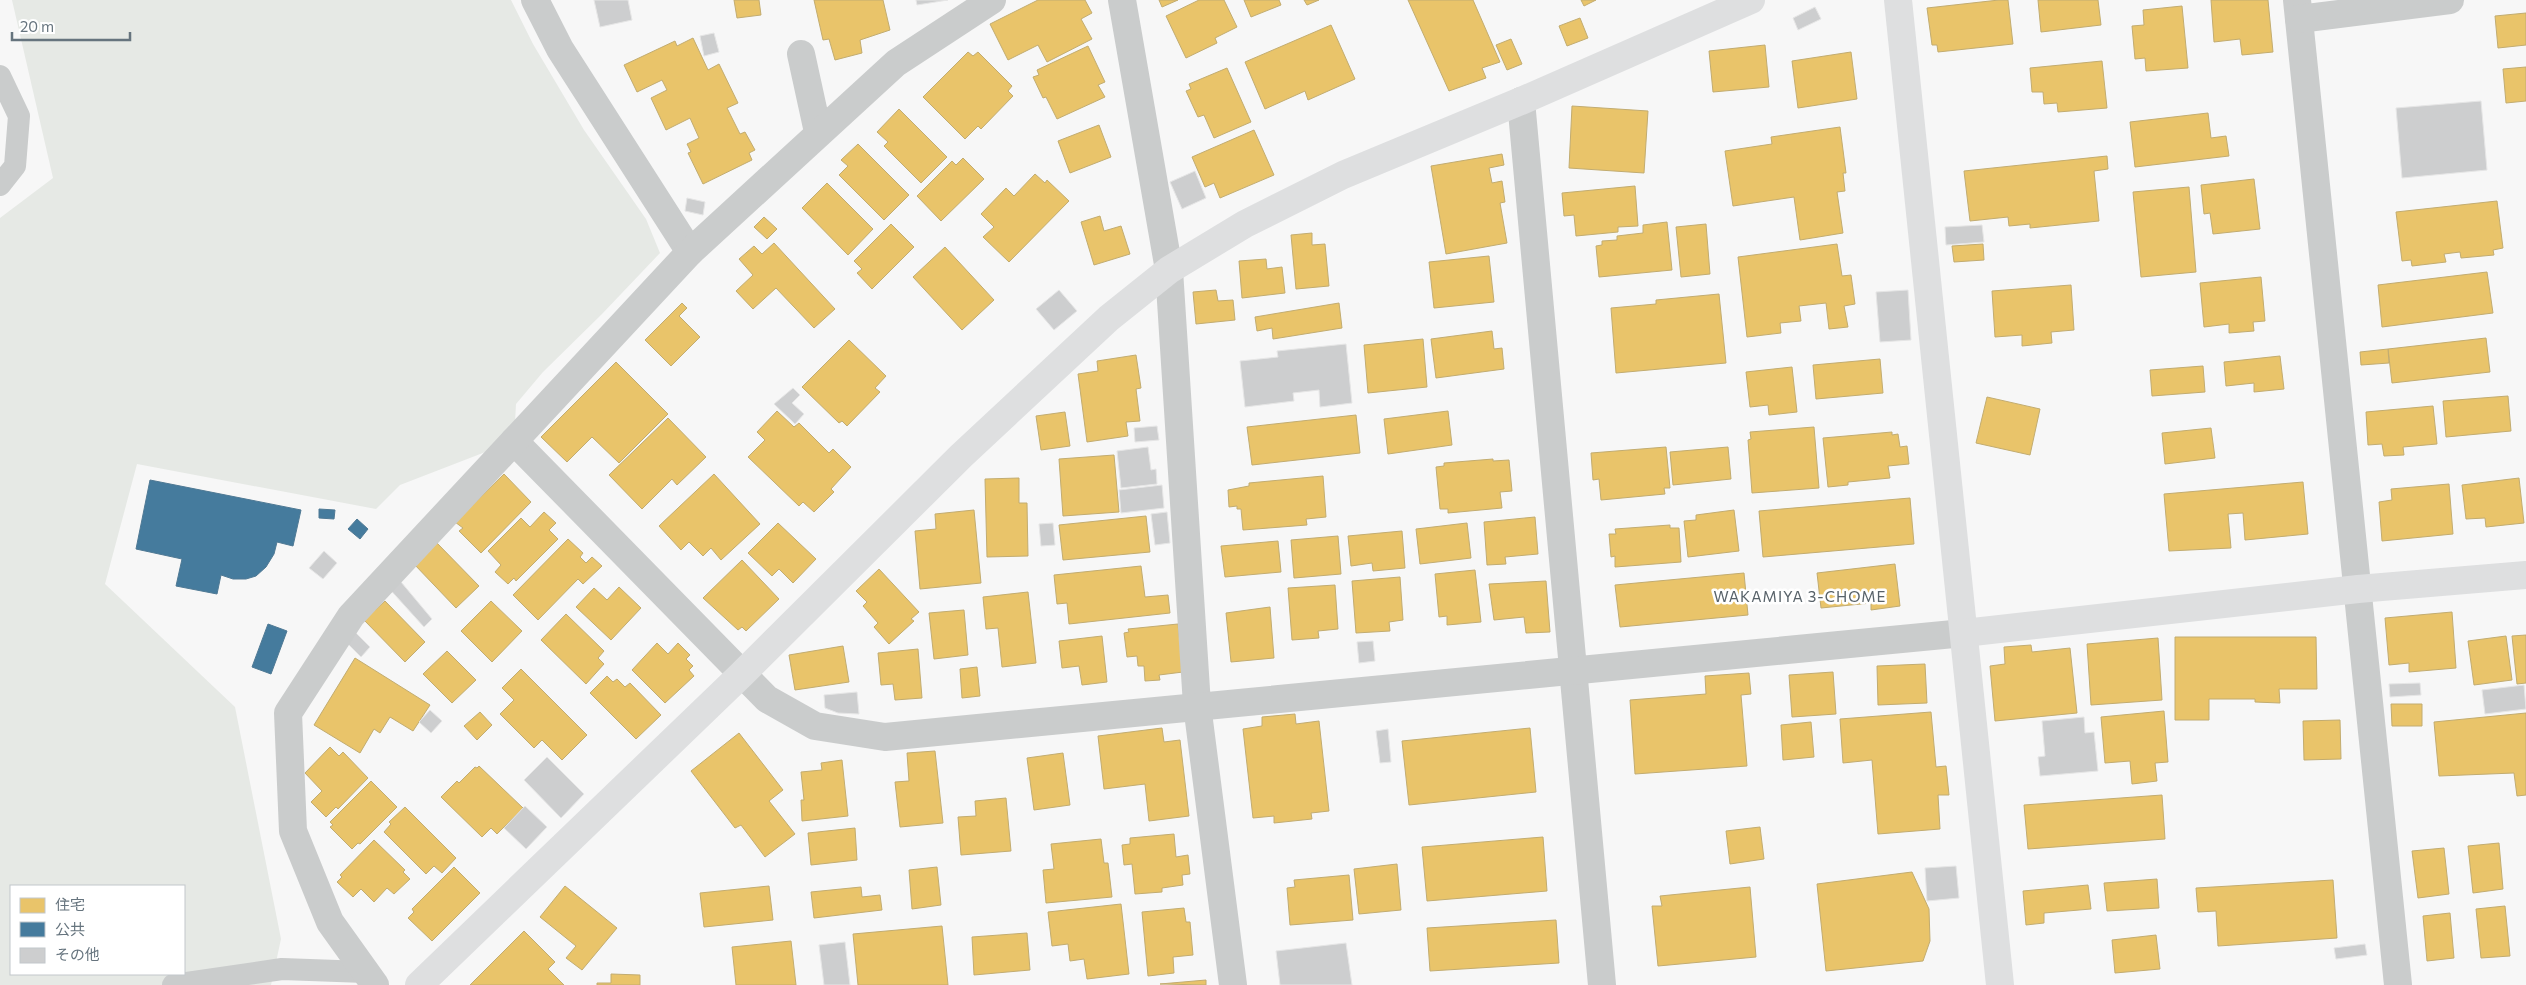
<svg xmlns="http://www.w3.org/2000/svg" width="2526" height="985" viewBox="0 0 2526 985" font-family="Commissioner,'Noto Sans JP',sans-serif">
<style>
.green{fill:#e6e9e5;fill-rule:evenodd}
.homes{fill:#e9c46a;stroke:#c2ac70}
.public{fill:#457b9d;stroke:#4f7994}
.building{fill:#cdcecf;stroke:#e6e6e6}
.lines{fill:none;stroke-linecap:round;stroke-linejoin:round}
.lane{stroke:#cacccc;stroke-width:22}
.street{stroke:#cacccc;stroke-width:28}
.secondary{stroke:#dedfe0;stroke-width:28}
.labels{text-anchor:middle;stroke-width:5;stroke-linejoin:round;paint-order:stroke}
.neighbourhood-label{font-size:15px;letter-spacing:1px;fill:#586269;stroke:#fff}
</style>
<rect width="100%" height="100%" fill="#f7f7f7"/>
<!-- green -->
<path class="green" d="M12,0H511L533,44L584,130L646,219L660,253L602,314L543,372L516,404L514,441L400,485L376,509L137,464L105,584L235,707L281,939L271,985H0V218L53,178ZM11,886H184V974H11Z"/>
<!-- homes -->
<g class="homes">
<polygon points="734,0 759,0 761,15 737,18"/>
<polygon points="814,0 883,0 890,30 860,40 862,53 835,60 829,39 823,40"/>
<polygon points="1038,0 1085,0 1092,13 1081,19 1092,39 1047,62 1038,45 1008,60 990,24"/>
<polygon points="1159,0 1178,0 1162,7"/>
<polygon points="1199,0 1224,0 1237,27 1215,38 1217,43 1186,58 1166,16"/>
<polygon points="1244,0 1279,0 1281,5 1251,17"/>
<polygon points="1304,0 1319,0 1307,5"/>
<polygon points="1408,0 1473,0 1500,62 1482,68 1486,78 1449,91"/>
<polygon points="1581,0 1596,0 1584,6"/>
<polygon points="1999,0 2008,0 2013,44 1938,52 1937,45 1932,45 1927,8"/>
<polygon points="2038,0 2098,0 2101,25 2041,32"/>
<polygon points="2211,0 2268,0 2273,52 2242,55 2240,39 2214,42"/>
<polygon points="2182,6 2188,68 2146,71 2145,58 2135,59 2132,26 2144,25 2143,10"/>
<polygon points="2526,13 2526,45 2498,48 2495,16"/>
<polygon points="1580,18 1588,38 1567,46 1559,26"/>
<polygon points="1331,25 1355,79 1308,100 1305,91 1265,109 1245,62"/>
<polygon points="693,38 708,70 719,64 738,103 727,108 740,134 745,132 755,150 749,153 752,160 703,184 688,153 691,152 687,144 699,138 690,118 666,130 651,98 667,90 662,80 637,92 624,65 675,41 677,46"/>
<polygon points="1511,39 1522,64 1507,70 1496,45"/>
<polygon points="1765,45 1769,87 1713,92 1709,51"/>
<polygon points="1088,46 1105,82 1098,85 1105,97 1057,119 1046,97 1043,98 1033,77 1039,75 1037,70"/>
<polygon points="968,52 973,56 978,52 1012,86 1008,91 1013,96 981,129 978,126 965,139 923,97"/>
<polygon points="1851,52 1857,99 1798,108 1792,61"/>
<polygon points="2102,61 2107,108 2058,112 2057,103 2044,104 2043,92 2032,92 2030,68"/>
<polygon points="2526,67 2526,101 2506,103 2503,69"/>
<polygon points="1227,68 1251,122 1214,138 1204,115 1198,117 1186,91 1191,89 1189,84"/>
<polygon points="1572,106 1648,111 1644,173 1569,168"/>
<polygon points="899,109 947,157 921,183 884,146 888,142 877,132"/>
<polygon points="2208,113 2211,138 2226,136 2229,156 2135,167 2130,122"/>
<polygon points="1099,125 1111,157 1070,173 1058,141"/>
<polygon points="1840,127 1846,173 1843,173 1845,191 1837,192 1843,233 1800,240 1794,197 1733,206 1725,151 1772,144 1771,137"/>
<polygon points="1254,130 1274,175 1220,198 1214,183 1205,187 1192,157"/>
<polygon points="858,144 909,195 884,220 839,175 848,166 841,160"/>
<polygon points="1502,154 1504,165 1489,168 1492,183 1502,181 1505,202 1500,203 1507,243 1446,254 1431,166"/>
<polygon points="2107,156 2108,169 2094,171 2099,221 2030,228 2030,224 2009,226 2008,217 1970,221 1964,171"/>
<polygon points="963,158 984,179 941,221 917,196 952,161 956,165"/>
<polygon points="1035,174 1045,183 1047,180 1069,201 1009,262 983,237 994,227 981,214 1006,188 1014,196"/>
<polygon points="2254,179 2260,229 2213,234 2210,213 2204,214 2201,185"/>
<polygon points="827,183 873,229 848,255 802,208"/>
<polygon points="1635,186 1638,226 1618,227 1618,232 1576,236 1574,215 1564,216 1562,193"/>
<polygon points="2189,187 2196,272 2141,277 2133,192"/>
<polygon points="2497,201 2503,248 2493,250 2494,255 2461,258 2460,252 2444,254 2446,262 2412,266 2411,260 2402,261 2396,212"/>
<polygon points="1100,216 1104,231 1121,226 1130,254 1094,265 1081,222"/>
<polygon points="764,217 777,229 767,239 754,227"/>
<polygon points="1667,222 1672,270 1599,277 1596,246 1602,245 1602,241 1617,240 1617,236 1643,233 1643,225"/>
<polygon points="891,224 914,247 872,289 857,273 862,269 854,261"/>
<polygon points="1706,224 1710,274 1681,277 1676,227"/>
<polygon points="1312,233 1312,245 1325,244 1329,286 1296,289 1291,235"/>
<polygon points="774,243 835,309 814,328 776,288 753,309 736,291 753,275 739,259 754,246 762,254"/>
<polygon points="1837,244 1842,276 1851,275 1855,304 1844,306 1848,327 1829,329 1826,303 1799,306 1801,321 1780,323 1781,333 1747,337 1738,257"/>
<polygon points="1983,244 1984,260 1954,262 1952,246"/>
<polygon points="945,247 994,300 962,330 913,277"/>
<polygon points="1489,256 1494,302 1434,308 1429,262"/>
<polygon points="1266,259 1267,269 1282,267 1285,293 1242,298 1239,261"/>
<polygon points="2487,272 2493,313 2382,327 2378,285"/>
<polygon points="2261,277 2265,321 2253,322 2254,331 2229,333 2229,324 2204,327 2200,283"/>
<polygon points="2071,285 2074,330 2051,332 2052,343 2022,346 2022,335 1995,337 1992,291"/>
<polygon points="1216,290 1218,301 1233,300 1235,320 1196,324 1193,292"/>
<polygon points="1719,294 1726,363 1616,373 1611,308 1656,304 1656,300"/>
<polygon points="682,303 687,308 679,316 700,337 671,366 645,340"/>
<polygon points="1339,303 1342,328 1273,339 1272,328 1257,331 1255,317"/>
<polygon points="1492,331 1494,349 1502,348 1504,369 1436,378 1431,339"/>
<polygon points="2486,338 2490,372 2392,383 2388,349"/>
<polygon points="1423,339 1427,387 1368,393 1364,345"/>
<polygon points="849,340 886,376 875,388 880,392 847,426 842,421 839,423 802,387"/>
<polygon points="2388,349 2389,363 2361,365 2360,352"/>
<polygon points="1136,355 1141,388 1136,389 1140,421 1126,422 1128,436 1087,442 1078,374 1098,371 1097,361"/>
<polygon points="2280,356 2284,389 2254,392 2254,383 2226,386 2224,362"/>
<polygon points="1880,359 1883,393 1816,399 1813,365"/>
<polygon points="616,362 668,414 619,463 592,437 567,462 541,437"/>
<polygon points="2203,366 2205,392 2152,396 2150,370"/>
<polygon points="1792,367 1797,412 1769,415 1768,405 1750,407 1746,372"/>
<polygon points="2508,396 2511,431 2446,437 2443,401"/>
<polygon points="1987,397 2040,409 2030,455 1976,443"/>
<polygon points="2433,406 2437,444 2403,447 2404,455 2384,456 2382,444 2368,445 2366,412"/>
<polygon points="777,411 794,427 799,423 829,453 833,449 851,467 831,489 834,492 814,512 803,502 799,506 748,457 765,440 757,432"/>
<polygon points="1448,411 1452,445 1388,454 1384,419"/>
<polygon points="1065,412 1070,446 1041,450 1036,416"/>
<polygon points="1356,415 1360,453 1252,465 1247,427"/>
<polygon points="668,418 706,457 677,485 672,479 642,509 609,475"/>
<polygon points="1814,427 1819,488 1752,493 1748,440 1751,439 1750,432"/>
<polygon points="2211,428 2215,458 2165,464 2162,433"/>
<polygon points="1892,432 1892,435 1898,434 1900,447 1907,446 1909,464 1888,466 1890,478 1848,482 1848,485 1828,487 1823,438"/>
<polygon points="1666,447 1670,488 1664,488 1665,494 1601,500 1599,479 1593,480 1591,453"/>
<polygon points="1728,447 1731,479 1673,485 1670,452"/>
<polygon points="1114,455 1119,512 1063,516 1059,459"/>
<polygon points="1493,459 1493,461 1509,460 1512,491 1500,492 1502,508 1448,513 1448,509 1440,509 1436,467 1444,466 1444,463"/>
<polygon points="504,474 531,502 481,553 459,531 463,528 455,522"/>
<polygon points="714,474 760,524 721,560 711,548 703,556 689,542 681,550 659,526"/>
<polygon points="1323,476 1326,517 1306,519 1307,525 1243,530 1241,509 1237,509 1237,506 1229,507 1228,490 1249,486 1249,483"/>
<polygon points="1019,478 1019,503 1027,503 1028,556 987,557 985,479"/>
<polygon points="2519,478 2524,523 2486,527 2485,518 2466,519 2462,485"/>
<polygon points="2303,482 2308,534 2245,540 2243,513 2228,514 2231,548 2169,551 2164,494"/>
<polygon points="2449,484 2453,534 2382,541 2379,502 2392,500 2391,489"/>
<polygon points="1910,498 1914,544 1763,557 1759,511"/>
<polygon points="974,510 981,583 920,589 915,531 936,529 935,514"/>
<polygon points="1734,510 1739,551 1688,557 1684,521 1696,520 1696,515"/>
<polygon points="544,512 556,523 549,530 558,539 516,581 514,578 508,584 495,572 501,565 488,551 521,518 530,527"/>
<polygon points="1146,516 1150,552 1063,560 1059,525"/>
<polygon points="1535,517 1538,554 1505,557 1506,564 1487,565 1484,522"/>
<polygon points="778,523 816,559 793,583 779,569 772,576 748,553"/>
<polygon points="1467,523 1471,558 1420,564 1416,529"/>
<polygon points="1670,525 1670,528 1679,528 1681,562 1615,567 1615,556 1611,557 1609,534 1616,534 1615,529"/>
<polygon points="1402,531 1405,568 1373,571 1372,563 1351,566 1348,536"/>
<polygon points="1338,536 1341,574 1294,578 1291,540"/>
<polygon points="568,539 583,553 580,557 586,563 592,557 602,566 583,584 578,579 538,620 513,595"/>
<polygon points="1278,541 1281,572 1225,577 1221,546"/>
<polygon points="436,542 479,586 456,608 414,564"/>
<polygon points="742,560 779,599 746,631 742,627 738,630 703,598"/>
<polygon points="1895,564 1900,606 1871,610 1871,603 1821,608 1817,573"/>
<polygon points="1141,566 1145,597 1168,595 1170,613 1069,624 1067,603 1057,604 1054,575"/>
<polygon points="879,569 919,612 911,619 914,621 889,644 874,627 878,623 863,606 867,602 856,591"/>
<polygon points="1475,570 1481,622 1447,625 1447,616 1439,617 1435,574"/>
<polygon points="1744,573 1748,615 1620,627 1615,585"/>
<polygon points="1400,577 1403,620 1389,622 1390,631 1356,633 1352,581"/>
<polygon points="1546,581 1550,632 1526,633 1524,617 1494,620 1489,584"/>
<polygon points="1335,585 1338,629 1318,631 1319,638 1292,640 1288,588"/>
<polygon points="619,587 641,608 611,640 576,607 594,588 607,600"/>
<polygon points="1028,592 1036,663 1002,667 998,628 986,629 983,597"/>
<polygon points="385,601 425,642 405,662 364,620"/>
<polygon points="491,601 522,631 492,662 461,631"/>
<polygon points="1270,607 1274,658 1231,662 1226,613"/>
<polygon points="964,610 968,655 934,659 929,613"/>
<polygon points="2452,612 2456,668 2409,672 2409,663 2389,665 2385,618"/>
<polygon points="566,614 604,651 598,658 604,664 586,684 541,640"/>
<polygon points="1178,624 1183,672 1159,675 1160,680 1145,681 1144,666 1138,666 1137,656 1127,657 1124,633 1129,632 1128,629"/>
<polygon points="2526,635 2526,683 2517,684 2512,636"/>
<polygon points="1102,636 1107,682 1082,685 1079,666 1062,668 1059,641"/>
<polygon points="2506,636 2512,680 2474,685 2468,641"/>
<polygon points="2175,637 2316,637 2317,689 2279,689 2280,703 2255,702 2255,699 2209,699 2209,720 2175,720"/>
<polygon points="2158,638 2162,700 2091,705 2087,644"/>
<polygon points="657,643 668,654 678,643 690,655 686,659 693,666 689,670 694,676 665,703 632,670"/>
<polygon points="2031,645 2032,652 2070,648 2077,713 1995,721 1990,666 2005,664 2004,647"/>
<polygon points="843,646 849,682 795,690 789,655"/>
<polygon points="918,649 922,698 895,700 893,684 881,685 878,653"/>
<polygon points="447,651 476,680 452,703 423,674"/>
<polygon points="355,658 430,705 413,731 390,717 380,733 374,729 360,753 314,725"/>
<polygon points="1925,664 1927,703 1878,705 1877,666"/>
<polygon points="977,667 980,696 962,698 960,669"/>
<polygon points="521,669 587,735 562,760 542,740 534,748 500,714 514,700 502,688"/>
<polygon points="1833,672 1836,714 1792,717 1789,675"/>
<polygon points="1749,673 1751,694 1741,695 1747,766 1635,774 1630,700 1706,694 1705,676"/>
<polygon points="607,676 613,682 617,679 625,687 630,683 661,715 636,739 590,693"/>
<polygon points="2391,704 2422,704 2422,726 2392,726"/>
<polygon points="2164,711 2168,762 2155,763 2157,781 2132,784 2130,761 2105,763 2101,717"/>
<polygon points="480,712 492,725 477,740 464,726"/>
<polygon points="1931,712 1936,767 1946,766 1949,795 1938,795 1940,829 1878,834 1872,760 1843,763 1840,719"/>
<polygon points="2526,713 2526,795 2517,796 2514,773 2439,776 2434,722"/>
<polygon points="1295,714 1296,724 1319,721 1329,811 1311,813 1312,819 1274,823 1274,816 1253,818 1243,729 1262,726 1262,717"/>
<polygon points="2340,720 2341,759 2304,760 2303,721"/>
<polygon points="1811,722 1814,757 1783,760 1781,725"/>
<polygon points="1162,728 1164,742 1180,740 1189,816 1149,821 1145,784 1104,789 1098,736"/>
<polygon points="1530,728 1536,792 1409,805 1402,741"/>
<polygon points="739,733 783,790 769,801 795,834 765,857 741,825 735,828 691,771"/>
<polygon points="330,747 339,756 343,752 368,778 338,809 336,807 326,817 311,802 322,791 305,773"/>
<polygon points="935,751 943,823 900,827 895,782 909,781 907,753"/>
<polygon points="1063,753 1070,805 1034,810 1027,758"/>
<polygon points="842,760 848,816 802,821 801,800 804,800 801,772 822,770 821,763"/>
<polygon points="479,766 523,808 497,834 491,828 482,837 441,797 457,781 459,783 475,767 477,768"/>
<polygon points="371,781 397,807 360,844 358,843 352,849 330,827 333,825 330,822"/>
<polygon points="2162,795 2165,839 2028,849 2024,805"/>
<polygon points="1006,798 1011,851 961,855 958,817 976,816 975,801"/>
<polygon points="405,807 456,858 442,873 434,866 426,874 384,832 391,824 389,822"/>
<polygon points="1760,827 1764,859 1730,864 1726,831"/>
<polygon points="855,828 857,860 811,865 808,833"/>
<polygon points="1174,834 1176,857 1188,855 1190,874 1182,875 1183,885 1162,888 1162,892 1135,894 1132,864 1124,865 1122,845 1130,844 1130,838"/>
<polygon points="1543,837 1547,891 1427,901 1422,847"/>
<polygon points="1101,839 1104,863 1108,863 1112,897 1046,903 1043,870 1054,869 1051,844"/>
<polygon points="374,840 405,870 403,872 410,879 394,894 387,888 374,902 361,889 353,897 337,882 342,877 340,875"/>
<polygon points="2499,843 2503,889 2473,893 2468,846"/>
<polygon points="2444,848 2449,894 2418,898 2412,851"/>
<polygon points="1397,864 1401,910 1359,914 1354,869"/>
<polygon points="454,867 480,893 432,941 408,918 414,912 412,909"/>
<polygon points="937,867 941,905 912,909 909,870"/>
<polygon points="1912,872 1929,909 1930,941 1923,961 1826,971 1817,884"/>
<polygon points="1349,875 1353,920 1290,925 1287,888 1295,887 1294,880"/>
<polygon points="2157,879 2159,908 2107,911 2104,883"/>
<polygon points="2333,880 2337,938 2218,946 2216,911 2198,912 2196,888"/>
<polygon points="2088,885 2091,909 2044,913 2044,923 2026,925 2023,891"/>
<polygon points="565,886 617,928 582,970 566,958 576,946 540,917"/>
<polygon points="769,886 773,920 704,927 700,893"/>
<polygon points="861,887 862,897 880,895 882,910 814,918 811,892"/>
<polygon points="1750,887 1756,957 1658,966 1652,906 1662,906 1660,896"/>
<polygon points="1121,904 1129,974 1087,979 1084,959 1070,961 1068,944 1052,946 1048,912"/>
<polygon points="2505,906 2510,956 2481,958 2476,909"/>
<polygon points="1184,908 1186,922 1190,922 1193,955 1173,957 1174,973 1148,976 1142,912"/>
<polygon points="2450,913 2454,958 2427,961 2423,916"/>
<polygon points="1556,920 1559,963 1430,971 1427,928"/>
<polygon points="942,926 948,985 858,985 853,934"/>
<polygon points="524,931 555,962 548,969 564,985 470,985"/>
<polygon points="1027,933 1030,970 974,975 972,937"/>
<polygon points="2156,935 2160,969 2115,973 2112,940"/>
<polygon points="791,941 796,985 736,985 732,947"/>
<polygon points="611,974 640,975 640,985 597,985 597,983 611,983"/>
<polygon points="1206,980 1206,985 1160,984"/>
</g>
<!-- public -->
<g class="public">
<polygon points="150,480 301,510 293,546 277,542 274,554 266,567 256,576 246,579 233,579 221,575 217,594 176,586 182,559 136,549"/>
<polygon points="319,509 335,510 334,519 319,518"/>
<polygon points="357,519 368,529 360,539 348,529"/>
<polygon points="268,624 287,631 271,674 252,667"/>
</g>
<!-- building -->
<g class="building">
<polygon points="594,0 628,0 632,20 600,27"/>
<polygon points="916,0 948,0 917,5"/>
<polygon points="1815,7 1821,19 1798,30 1793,18"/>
<polygon points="714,33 719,52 704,56 700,36"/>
<polygon points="2481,101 2487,170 2402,178 2396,108"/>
<polygon points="1195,171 1206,198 1182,209 1170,182"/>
<polygon points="687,198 705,202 703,215 685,211"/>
<polygon points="1982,225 1984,242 1946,245 1945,227"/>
<polygon points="1059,290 1077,311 1054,330 1036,309"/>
<polygon points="1908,290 1911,340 1880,342 1876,292"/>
<polygon points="1346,344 1352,403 1320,407 1319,390 1293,393 1294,401 1245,407 1240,361 1278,357 1277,351"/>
<polygon points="793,388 800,395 792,403 804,414 795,424 774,404"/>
<polygon points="1157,426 1159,440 1135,442 1134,428"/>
<polygon points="1148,447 1151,470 1156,469 1157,484 1121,488 1117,451"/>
<polygon points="1162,485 1164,508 1121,513 1119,490"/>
<polygon points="1167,512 1170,543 1155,545 1151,514"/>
<polygon points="1053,523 1055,545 1041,546 1039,524"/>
<polygon points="324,551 337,563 323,579 309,568"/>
<polygon points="396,576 432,619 424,627 386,585"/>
<polygon points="350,627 370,647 361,657 340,636"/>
<polygon points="1373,641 1375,661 1359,663 1357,642"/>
<polygon points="2420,683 2421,695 2390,697 2389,684"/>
<polygon points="2524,685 2526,709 2485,714 2482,690"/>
<polygon points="857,692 859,714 838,713 825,708 824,695"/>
<polygon points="430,710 442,721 431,733 419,722"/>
<polygon points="2084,717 2085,733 2094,732 2098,771 2040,776 2038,757 2045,756 2042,721"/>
<polygon points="1388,729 1391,762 1380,763 1376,731"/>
<polygon points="547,757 584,794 561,818 524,780"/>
<polygon points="525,806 547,827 526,849 504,828"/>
<polygon points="1956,866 1959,898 1927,901 1925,868"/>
<polygon points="845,942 850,985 824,985 819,945"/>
<polygon points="1346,943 1352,985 1280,985 1276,951"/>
<polygon points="2365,944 2367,955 2336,959 2334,948"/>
</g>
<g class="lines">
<!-- lane -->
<g class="lane">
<polyline points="0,76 19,116 15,166 0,185"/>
<polyline points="173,985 282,969 365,972"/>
</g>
<!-- street -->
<g class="street">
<polyline points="535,0 560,49 690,252"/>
<polyline points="1122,0 1169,270 1197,705 1233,985"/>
<polyline points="2297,0 2398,985"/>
<polyline points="2299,19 2450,0"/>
<polyline points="801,54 818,132"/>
<polyline points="1521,101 1602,985"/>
<polyline points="514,441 767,699 815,726 885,737 1964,633"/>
<polyline points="375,985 330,922 293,831 288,713 351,616 690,252 896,63 992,0"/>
</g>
<!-- secondary -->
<g class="secondary">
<polyline points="1898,0 2000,985"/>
<polyline points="1964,633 2358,589 2526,575"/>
<polyline points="419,985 742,674 961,456 1109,318 1169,270 1245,224 1343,175 1521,101 1751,0"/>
</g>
</g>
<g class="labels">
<!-- neighbourhood labels -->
<g class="neighbourhood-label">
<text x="1800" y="602">WAKAMIYA 3-CHOME</text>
</g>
</g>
<!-- legend -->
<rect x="10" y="885" width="175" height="90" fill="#ffffff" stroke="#c2c7cb"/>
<rect x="20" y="898" width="25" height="15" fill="#e9c46a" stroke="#c2c7cb"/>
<text x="55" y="910" font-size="15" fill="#66747e">住宅</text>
<rect x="20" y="922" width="25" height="15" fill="#457b9d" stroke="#c2c7cb"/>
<text x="55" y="935" font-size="15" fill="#66747e">公共</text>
<rect x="20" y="948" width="25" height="15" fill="#cdcecf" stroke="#c2c7cb"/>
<text x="55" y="960" font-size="15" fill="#66747e">その他</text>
<!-- scale -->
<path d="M12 32v8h118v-8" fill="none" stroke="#66747e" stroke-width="2.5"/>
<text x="20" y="32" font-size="15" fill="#66747e" stroke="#ffffff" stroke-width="4" paint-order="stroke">20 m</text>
</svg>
